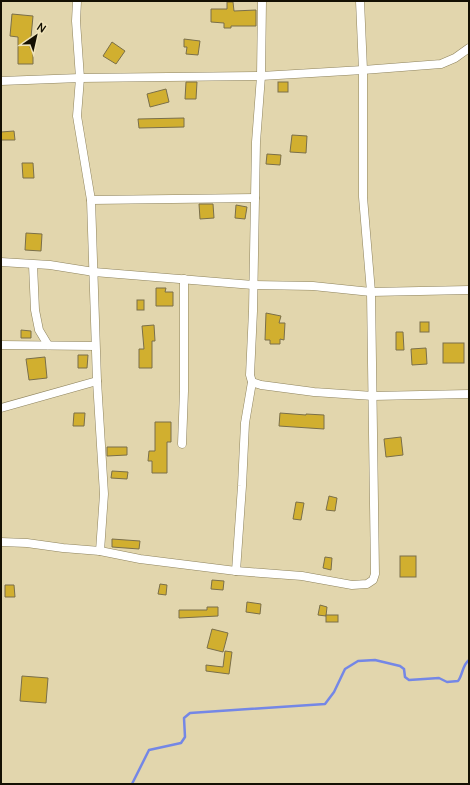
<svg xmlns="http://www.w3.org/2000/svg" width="470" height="785" viewBox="0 0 470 785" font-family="Manrope,sans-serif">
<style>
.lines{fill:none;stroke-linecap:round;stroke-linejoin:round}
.stream{stroke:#7487e6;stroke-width:2.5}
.building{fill:#d1af2f;stroke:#7a6f4a}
.minor-casing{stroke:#8e835d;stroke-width:9}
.minor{stroke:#fff;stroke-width:8}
</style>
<rect width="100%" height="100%" fill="#e2d6ad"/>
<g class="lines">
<!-- stream -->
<path class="stream" d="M132,784L149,750L181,743L185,737L184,718L190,713L325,704L334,692L345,669L358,661L375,660L400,666L404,669L405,677L409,680L439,678L447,682L458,681C463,675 462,665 469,660"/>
</g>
<!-- building -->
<g class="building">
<polygon points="227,2 233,2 234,11 256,10 256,26 231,26 231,28 224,28 224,23 211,22 211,9 227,9"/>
<polygon points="12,14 33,16 30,48 33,48 33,64 18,64 18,37 10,36"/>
<polygon points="184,39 200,41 198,55 186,54 187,47 184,47"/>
<polygon points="112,42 125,51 116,64 103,56"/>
<polygon points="186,82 197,82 196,99 185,99"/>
<rect x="278" y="82" width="10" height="10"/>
<polygon points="166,89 169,102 150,107 147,94"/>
<polygon points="184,118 184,127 139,128 138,119"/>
<polygon points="14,131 15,140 1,140 1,132"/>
<polygon points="292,135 307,136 306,153 290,152"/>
<polygon points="267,154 281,155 280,165 266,164"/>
<polygon points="22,163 33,163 34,178 23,178"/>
<polygon points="199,204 213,204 214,218 200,219"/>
<polygon points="236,205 247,207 245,219 235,218"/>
<polygon points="26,233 42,234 41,251 25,250"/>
<polygon points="156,288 166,288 165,292 173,292 173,306 156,306"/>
<rect x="137" y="300" width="7" height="10"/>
<polygon points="266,313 281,316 279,323 285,323 284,340 280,339 280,344 270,344 270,340 265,340"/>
<rect x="420" y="322" width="9" height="10"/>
<polygon points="154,325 155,341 152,341 152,368 139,368 139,349 144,349 142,326"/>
<polygon points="21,330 31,331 31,338 21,338"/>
<polygon points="396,332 403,332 404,350 396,350"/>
<rect x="443" y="343" width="21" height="20"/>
<polygon points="426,348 427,364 412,365 411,349"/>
<polygon points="78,355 88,355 87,368 78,368"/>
<polygon points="45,357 47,378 29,380 26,359"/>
<polygon points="74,413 85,413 84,426 73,426"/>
<polygon points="280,413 306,415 306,414 324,415 324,429 279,426"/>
<polygon points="155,422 171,422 171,442 167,442 167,473 152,473 152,461 148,461 149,451 155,451"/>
<polygon points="401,437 403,455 386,457 384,439"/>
<polygon points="107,447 127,447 127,455 107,456"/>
<polygon points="112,471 128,472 127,479 111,478"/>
<polygon points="329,496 337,498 335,511 326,510"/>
<polygon points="296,502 304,503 301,520 293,519"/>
<polygon points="112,539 140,541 139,549 112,547"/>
<rect x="400" y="556" width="16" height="21"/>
<polygon points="325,557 332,558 331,570 323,568"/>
<polygon points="212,580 224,581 223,590 211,589"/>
<polygon points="160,584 167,585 166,595 158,594"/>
<polygon points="5,585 14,585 15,597 5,597"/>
<polygon points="247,602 261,604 260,614 246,612"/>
<polygon points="320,605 327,607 326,616 318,615"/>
<polygon points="207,607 218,607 218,616 179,618 179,610 207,610"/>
<rect x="326" y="615" width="12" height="7"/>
<polygon points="212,629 228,633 223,652 207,648"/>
<polygon points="225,651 232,652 229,674 206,671 206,665 223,667"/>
<polygon points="22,676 48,678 46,703 20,701"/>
</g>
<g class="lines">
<defs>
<g id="minor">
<polyline points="77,1 76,21 80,78 77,116 91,200 97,381 104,494 100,551"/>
<polyline points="262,1 261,76 256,142 253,311 250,375 252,382 261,385 314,392 373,396 469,394"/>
<polyline points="1,81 80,78 261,76 363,70 441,64 455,58 469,48"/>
<polyline points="91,200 255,198"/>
<polyline points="1,262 50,265 94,272 253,285 313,286 371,292 469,290"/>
<polyline points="33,265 35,310 39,330 48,345"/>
<polyline points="1,345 95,346"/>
<polyline points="1,408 97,381"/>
<polyline points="182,444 184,391 184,279"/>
<polyline points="1,542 27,543 63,548 100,551 140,559 236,571 302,576 352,585 367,584 373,580 375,574 371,292 363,197 363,70 360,1"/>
<polyline points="236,571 242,486 245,423 252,382"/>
</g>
</defs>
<!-- minor casing -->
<use href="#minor" class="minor-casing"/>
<!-- minor -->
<use href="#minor" class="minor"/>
</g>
<!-- border -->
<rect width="470" height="785" fill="none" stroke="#141003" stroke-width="4"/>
<!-- north arrow -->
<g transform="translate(36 36) rotate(34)" stroke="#efe3ba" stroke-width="3" paint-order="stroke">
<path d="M0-3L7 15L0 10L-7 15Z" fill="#141003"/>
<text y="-6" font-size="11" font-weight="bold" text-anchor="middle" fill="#141003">N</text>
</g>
</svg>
